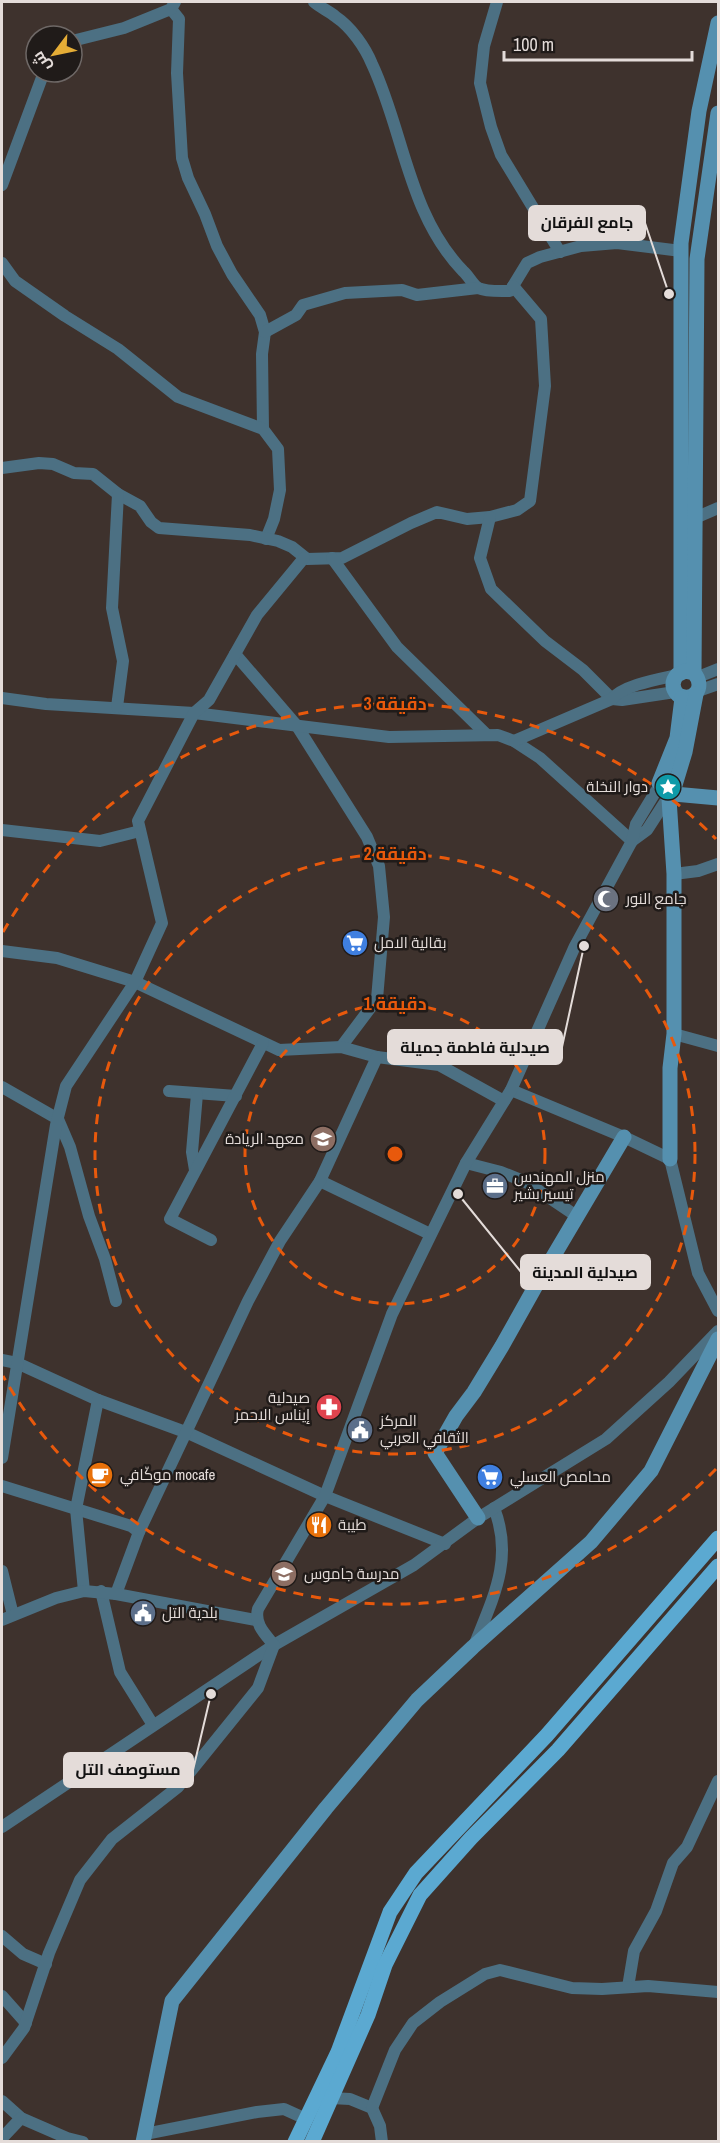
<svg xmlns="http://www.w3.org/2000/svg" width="720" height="2143" viewBox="0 0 720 2143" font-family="'Archivo Narrow',Cairo,sans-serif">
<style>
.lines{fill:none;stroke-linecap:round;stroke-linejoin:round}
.street{stroke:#4c7083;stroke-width:12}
.secondary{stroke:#5590af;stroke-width:15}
.primary{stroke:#5ba9d1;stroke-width:15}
.ring{fill:none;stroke:#e8590c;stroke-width:3;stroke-dasharray:10 8}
.labels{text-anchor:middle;stroke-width:5;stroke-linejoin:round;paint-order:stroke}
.poi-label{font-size:15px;fill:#e4dcd9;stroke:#201b19;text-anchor:start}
.centre{fill:#e8590c;stroke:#201b19;stroke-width:3}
.ring-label{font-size:18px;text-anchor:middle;font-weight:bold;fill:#e8590c;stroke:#201b19;stroke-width:5;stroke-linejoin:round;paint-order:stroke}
.leader{fill:none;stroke:#e4dcd9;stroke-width:2}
.callout-dot{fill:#e4dcd9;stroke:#201b19;stroke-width:2}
.callout{fill:#e4dcd9;stroke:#e4dcd9;stroke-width:2}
.callout-label{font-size:16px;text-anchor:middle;font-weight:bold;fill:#111}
</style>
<rect width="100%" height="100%" fill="#3e322d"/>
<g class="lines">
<!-- street -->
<g class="street">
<path d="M314,2C321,8 329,11 336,17C351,27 365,47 372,64C404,132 408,214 463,271C468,275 473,285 478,288C487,292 500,291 510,291L527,263L540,257L581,246L617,243L681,251"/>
<polyline points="497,2 484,46 480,83 491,127 501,155 560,252"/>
<polyline points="171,9 179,19 177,73 182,158 188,178 205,214 217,246 232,274 260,315 265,332 262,354 263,429"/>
<polyline points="72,41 124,28 171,9 175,2"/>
<polyline points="2,185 44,72"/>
<polyline points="2,263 15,281 65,316 118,349 178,397 263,429 278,449 280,490 274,519 266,539"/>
<polyline points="265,332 296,315 303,305 345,293 402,290 417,295 478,288"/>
<polyline points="2,468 39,463 53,464 74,473 93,474 118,494 140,506 151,522 159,528 250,535 278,541 292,547 307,559 342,558 411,523 437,512 467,519 490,517 517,510 530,501 545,386 541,319 513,286"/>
<polyline points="490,517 480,558 491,589 545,641 583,670 612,699 622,700 675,692"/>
<polyline points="695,518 718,508"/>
<polyline points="332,558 397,647 486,734"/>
<polyline points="235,654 297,726 367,837 379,866 384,917 377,999 341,1047"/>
<polyline points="698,677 718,669"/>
<polyline points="698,691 718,684"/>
<polyline points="2,698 46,704 194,713 389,737 498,735 514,741 540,758 632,841"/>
<polyline points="117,707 123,661 112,608 118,494"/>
<path d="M514,741L612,699C623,685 659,679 677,675"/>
<polyline points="2,830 100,841 140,831"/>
<polyline points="632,841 647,830 667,799"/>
<polyline points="674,874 698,871 718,864"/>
<polyline points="2,951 57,958 135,982 279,1050 341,1047 377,1057 439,1065 504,1101"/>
<polyline points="674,1034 718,1046"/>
<polyline points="2,1087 58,1119 70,1147 89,1216 105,1259 116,1301"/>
<polyline points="511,1090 624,1137 670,1159 698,1273 718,1311"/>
<polyline points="169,1091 236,1096"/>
<polyline points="466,1163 501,1172 526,1182 578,1217"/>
<polyline points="195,1170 192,1152 197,1094"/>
<polyline points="320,1181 430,1234"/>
<polyline points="211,1240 170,1219 263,1043"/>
<polyline points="2,1360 17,1363 98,1400 188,1433 325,1496 445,1544"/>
<polyline points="2,1458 56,1125 66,1086 135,982 162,923 138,821 194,713 209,700 257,615 304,558"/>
<polyline points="2,1486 131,1526 139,1532"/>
<polyline points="2,1571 13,1615"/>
<polyline points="84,1591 76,1509 98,1400"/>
<polyline points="101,1591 120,1672 153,1725"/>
<polyline points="116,1594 139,1532 248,1301 280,1241 320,1181 377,1057"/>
<polyline points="2,1620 56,1598 84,1591 116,1594 256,1620"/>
<path d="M474,1646C493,1598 514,1559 494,1508"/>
<polyline points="2,1827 274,1645 414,1565 478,1518 606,1439 669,1382 718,1331"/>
<polyline points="2,1936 23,1954 46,1964"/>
<polyline points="628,1987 634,1951 656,1911 673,1863 687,1847 718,1781"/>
<polyline points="2,1996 26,2023"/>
<path d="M2,2058L24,2028L49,1953L80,1880L112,1839L178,1787L258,1688L274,1645C265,1634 254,1624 258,1609L325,1496L392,1314L466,1163L511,1090L575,946L632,841L636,824L656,791"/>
<polyline points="331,2098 350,2099 372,2108 380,2126 382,2142"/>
<polyline points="2,2101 21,2118 67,2138 83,2142"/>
<polyline points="372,2108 395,2050 413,2023 440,2002 485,1974 500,1970 572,1988 602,1989 648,1986 718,1992"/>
<polyline points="145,2134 257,2112 284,2109 306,2119"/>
<polyline points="2,2138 21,2118"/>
</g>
<!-- secondary -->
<g class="secondary">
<polyline points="681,672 681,243 699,111 718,23"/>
<path d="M694,673L685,671L677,675C671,682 672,689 678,695C694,703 706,687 694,673L697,259L718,113"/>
<polyline points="659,783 677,738 682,698"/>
<polyline points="675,785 685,752 696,694"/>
<polyline points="674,794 718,798"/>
<polyline points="669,799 674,874 674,1034 670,1068 670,1159"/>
<polyline points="478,1518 435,1453 456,1416 474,1392 502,1346 534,1289 624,1137"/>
<polyline points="143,2142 172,2001 326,1808 417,1700 473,1647 591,1542 651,1471 718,1339"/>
</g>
<!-- primary -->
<g class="primary">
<polyline points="295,2142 338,2052 390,1912 416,1873 547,1735 718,1538"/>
<polyline points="312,2142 368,2015 385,1965 420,1895 471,1838 558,1750 718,1566"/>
</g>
</g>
<!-- distance rings -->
<g class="ring">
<circle cx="395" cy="1154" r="150"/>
<circle cx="395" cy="1154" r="300"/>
<path d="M716 1469A450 450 0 0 1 3 1376M3 932A450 450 0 0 1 716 839"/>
</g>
<!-- icons -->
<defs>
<symbol id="sight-disc" viewBox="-11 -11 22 22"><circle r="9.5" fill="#0f9aa8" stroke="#201b19"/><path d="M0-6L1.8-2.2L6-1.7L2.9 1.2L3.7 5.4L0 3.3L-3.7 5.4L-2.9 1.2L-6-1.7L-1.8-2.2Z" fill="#fff"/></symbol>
<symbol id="mosque-disc" viewBox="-11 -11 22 22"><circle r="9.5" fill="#6b7280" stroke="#201b19"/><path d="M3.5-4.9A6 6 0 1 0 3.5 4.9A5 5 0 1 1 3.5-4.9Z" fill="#fff"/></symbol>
<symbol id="supermarket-disc" viewBox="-11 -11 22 22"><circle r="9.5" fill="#3f7fe0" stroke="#201b19"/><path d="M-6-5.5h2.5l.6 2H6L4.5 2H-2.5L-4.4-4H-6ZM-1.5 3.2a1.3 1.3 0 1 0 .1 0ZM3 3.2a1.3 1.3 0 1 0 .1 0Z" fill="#fff"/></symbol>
<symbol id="school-disc" viewBox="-11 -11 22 22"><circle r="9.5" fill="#8d6e63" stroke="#201b19"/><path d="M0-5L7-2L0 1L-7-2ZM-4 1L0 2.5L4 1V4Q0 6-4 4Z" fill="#fff"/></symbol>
<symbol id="office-disc" viewBox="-11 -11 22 22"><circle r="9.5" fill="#5c6f8a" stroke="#201b19"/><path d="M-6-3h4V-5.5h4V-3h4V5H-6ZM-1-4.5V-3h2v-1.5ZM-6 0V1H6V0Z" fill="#fff"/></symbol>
<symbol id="pharmacy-disc" viewBox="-11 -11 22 22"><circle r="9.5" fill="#e0444e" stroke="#201b19"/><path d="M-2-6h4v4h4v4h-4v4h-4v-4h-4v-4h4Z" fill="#fff"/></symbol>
<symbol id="civic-disc" viewBox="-11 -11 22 22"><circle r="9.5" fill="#5c6f8a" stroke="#201b19"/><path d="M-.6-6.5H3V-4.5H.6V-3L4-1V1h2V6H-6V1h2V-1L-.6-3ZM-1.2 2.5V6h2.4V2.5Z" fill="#fff"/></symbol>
<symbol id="cafe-disc" viewBox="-11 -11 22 22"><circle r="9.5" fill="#e8710a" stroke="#201b19"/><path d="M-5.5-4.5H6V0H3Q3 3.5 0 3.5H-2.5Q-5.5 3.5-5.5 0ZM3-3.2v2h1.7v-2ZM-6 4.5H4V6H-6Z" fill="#fff"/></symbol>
<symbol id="restaurant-disc" viewBox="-11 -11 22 22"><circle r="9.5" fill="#e8710a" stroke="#201b19"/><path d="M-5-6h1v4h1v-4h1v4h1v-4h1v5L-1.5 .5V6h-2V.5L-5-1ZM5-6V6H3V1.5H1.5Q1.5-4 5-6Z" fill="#fff"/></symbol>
</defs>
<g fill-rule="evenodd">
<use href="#sight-disc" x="653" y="772" width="30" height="30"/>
<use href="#mosque-disc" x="591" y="884" width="30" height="30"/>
<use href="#supermarket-disc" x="340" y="928" width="30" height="30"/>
<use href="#school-disc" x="308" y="1124" width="30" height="30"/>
<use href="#office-disc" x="480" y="1171" width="30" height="30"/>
<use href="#pharmacy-disc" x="314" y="1392" width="30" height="30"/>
<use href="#civic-disc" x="345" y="1415" width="30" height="30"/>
<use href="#cafe-disc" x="85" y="1460" width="30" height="30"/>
<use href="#supermarket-disc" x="475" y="1462" width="30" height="30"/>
<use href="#restaurant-disc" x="304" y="1510" width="30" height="30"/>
<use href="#school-disc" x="269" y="1559" width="30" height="30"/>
<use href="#civic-disc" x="128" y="1598" width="30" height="30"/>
</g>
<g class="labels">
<!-- poi labels -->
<g class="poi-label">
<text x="648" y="792" text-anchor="end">دوار النخلة</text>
<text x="626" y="904">جامع النور</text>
<text x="374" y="948">بقالية الامل</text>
<text x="304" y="1144" text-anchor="end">معهد الريادة</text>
<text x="514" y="1182">منزل المهندس<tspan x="514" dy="17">تيسير بشير</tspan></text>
<text x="310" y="1403" text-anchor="end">صيدلية<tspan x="310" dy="17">إيناس الاحمر</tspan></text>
<text x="380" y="1426">المركز<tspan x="380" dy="17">الثقافي العربي</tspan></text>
<text x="120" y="1480">موكّافي mocafe</text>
<text x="510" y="1482">محامص العسلي</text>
<text x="338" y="1530">طيبة</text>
<text x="304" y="1579">مدرسة جاموس</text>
<text x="162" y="1618">بلدية التل</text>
</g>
</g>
<circle cx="395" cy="1154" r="9" class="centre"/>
<g class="ring-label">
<text x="395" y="710">3 دقيقة</text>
<text x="395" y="860">2 دقيقة</text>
<text x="395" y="1010">1 دقيقة</text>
</g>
<!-- callouts -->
<path class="leader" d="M669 294L645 223M584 946L562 1047M458 1194L521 1272M211 1694L193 1770"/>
<g class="callout-dot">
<circle cx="669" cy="294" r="6"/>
<circle cx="584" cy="946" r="6"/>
<circle cx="458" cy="1194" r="6"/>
<circle cx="211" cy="1694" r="6"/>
</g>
<g class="callout">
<rect x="529" y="206" width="116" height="34" rx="6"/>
<rect x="388" y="1030" width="174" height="34" rx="6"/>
<rect x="521" y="1255" width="129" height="34" rx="6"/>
<rect x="64" y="1753" width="129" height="34" rx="6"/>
</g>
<g class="callout-label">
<text x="587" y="228">جامع الفرقان</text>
<text x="475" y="1053">صيدلية فاطمة جميلة</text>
<text x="585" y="1278">صيدلية المدينة</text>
<text x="128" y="1775">مستوصف التل</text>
</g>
<!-- border -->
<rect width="720" height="2143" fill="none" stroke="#e4dcd9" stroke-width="6"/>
<!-- north arrow -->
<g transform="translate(54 54) rotate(238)"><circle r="28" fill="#201b19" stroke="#6e6866" stroke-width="1.5"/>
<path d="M0-4.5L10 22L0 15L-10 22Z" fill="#e5ad36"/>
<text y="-9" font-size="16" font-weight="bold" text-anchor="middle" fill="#e4dcd9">ش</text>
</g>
<!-- scale -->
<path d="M504 51v9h188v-9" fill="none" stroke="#e4dcd9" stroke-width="3"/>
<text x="513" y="51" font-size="18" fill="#e4dcd9" stroke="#201b19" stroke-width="4.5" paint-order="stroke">100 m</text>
</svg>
